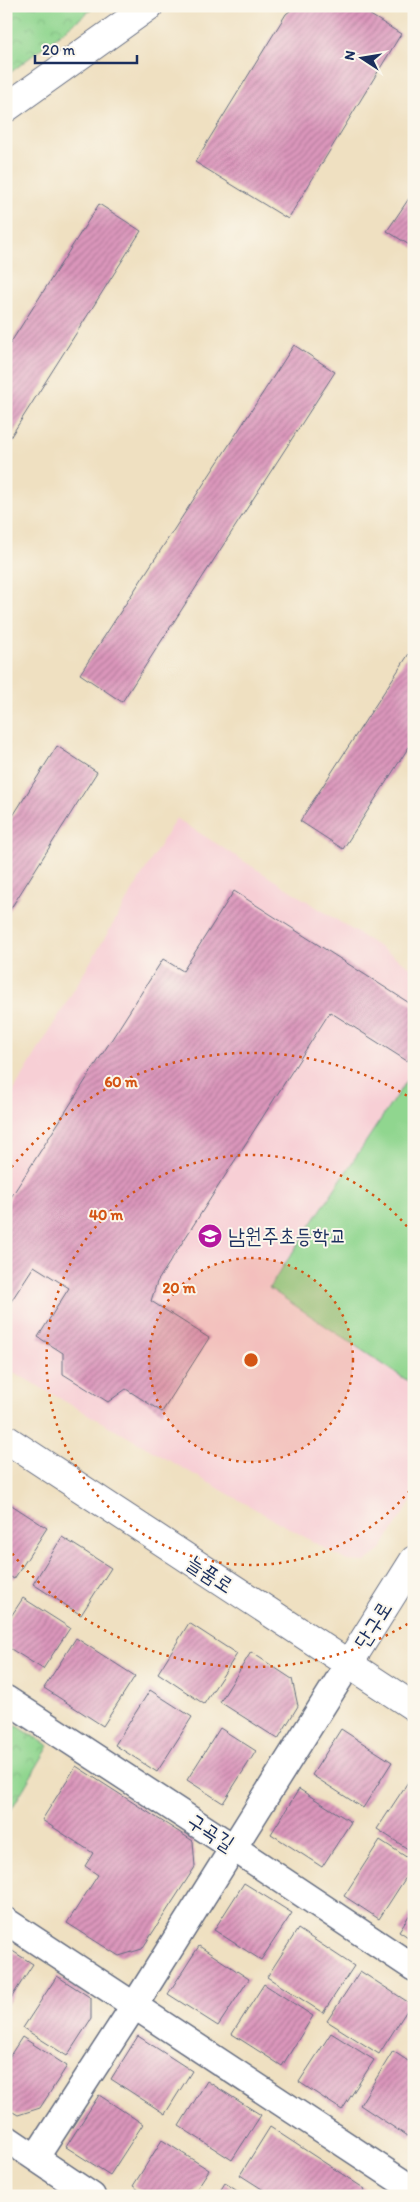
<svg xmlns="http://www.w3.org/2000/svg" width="420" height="2202" viewBox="0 0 420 2202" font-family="Itim,'Poor Story',sans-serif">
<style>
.built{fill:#f7cfd5}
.grass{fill:#90d68f;stroke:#568276}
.park{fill:url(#park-crowns);stroke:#568276}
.building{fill:url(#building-hatch)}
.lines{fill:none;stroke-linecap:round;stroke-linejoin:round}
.minor-casing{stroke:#656d81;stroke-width:29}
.tertiary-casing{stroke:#656d81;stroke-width:30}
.minor{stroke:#fff;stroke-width:26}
.tertiary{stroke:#fff;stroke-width:28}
.ring{fill:none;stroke:#d45514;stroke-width:2.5;stroke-dasharray:2.5 5}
.labels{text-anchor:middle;stroke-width:4;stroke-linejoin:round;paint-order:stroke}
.poi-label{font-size:21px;fill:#1b2f5e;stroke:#fbf7ec;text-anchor:start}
.street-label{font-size:21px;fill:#1b2f5e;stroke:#fbf7ec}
.centre{fill:#d45514;stroke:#fbf7ec;stroke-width:2.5}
.ring-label{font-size:15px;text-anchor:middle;font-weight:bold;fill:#d45514;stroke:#fbf7ec;stroke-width:4;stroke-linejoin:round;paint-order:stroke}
</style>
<defs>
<pattern id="park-crowns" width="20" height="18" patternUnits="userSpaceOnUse" patternTransform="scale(1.25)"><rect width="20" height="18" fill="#90d68f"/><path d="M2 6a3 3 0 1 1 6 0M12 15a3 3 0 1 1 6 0" fill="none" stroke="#7cb87e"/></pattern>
<pattern id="building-hatch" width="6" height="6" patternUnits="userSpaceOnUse" patternTransform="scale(1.25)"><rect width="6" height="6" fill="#db96bb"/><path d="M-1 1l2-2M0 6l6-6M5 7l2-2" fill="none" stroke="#b17b9b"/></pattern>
</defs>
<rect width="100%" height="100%" fill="#fbf7ec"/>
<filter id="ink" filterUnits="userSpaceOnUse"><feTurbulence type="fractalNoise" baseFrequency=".02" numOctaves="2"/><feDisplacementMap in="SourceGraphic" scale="10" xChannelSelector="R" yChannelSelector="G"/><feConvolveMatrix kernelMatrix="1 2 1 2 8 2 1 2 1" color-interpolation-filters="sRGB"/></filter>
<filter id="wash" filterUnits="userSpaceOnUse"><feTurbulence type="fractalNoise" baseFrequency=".0096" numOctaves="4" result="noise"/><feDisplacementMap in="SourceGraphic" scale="20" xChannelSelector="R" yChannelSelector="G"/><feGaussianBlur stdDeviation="1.12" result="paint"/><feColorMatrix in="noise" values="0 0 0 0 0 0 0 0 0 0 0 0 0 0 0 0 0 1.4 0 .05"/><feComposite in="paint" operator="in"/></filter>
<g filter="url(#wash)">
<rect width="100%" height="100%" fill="#efe0c1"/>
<!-- built -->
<polygon class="built" points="176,818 414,969 414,1496 380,1551 365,1562 347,1561 6,1368 6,1104"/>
<!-- grass -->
<polygon class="grass" points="414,1069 414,1385 269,1288"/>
<!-- park -->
<g class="park">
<polygon points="6,6 96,6 6,76"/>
<polygon points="6,1719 49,1746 6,1818"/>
</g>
<g id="blocks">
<!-- building -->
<g class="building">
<polygon points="296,6 356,6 401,34 288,219 195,162 286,14"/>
<polygon points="414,191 414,248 387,231"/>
<polygon points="99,204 141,231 6,444 6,350"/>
<polygon points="294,345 335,372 122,702 80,674"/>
<polygon points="414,646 414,739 343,849 300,821"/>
<polygon points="57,746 97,772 6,916 6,827"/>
<polygon points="234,891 414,1006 414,1051 407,1061 330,1012 157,1282 151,1301 209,1338 162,1412 126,1389 108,1402 63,1374 63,1353 38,1337 69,1288 34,1266 6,1309 6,1205 163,959 183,971"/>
<polygon points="7,1502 47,1528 14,1579 6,1574"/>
<polygon points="62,1537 111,1568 81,1615 33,1584"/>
<polygon points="23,1598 70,1628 43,1669 6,1646 6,1624"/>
<polygon points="189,1623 237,1654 204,1704 158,1673"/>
<polygon points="76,1638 135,1676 103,1726 44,1688"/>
<polygon points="251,1652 292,1679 298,1706 278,1739 220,1702"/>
<polygon points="150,1690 192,1717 157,1772 115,1745"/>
<polygon points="220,1728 256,1751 223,1803 187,1780"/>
<polygon points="341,1729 392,1762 363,1808 312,1775"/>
<polygon points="76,1766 193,1841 195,1867 142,1949 119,1956 67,1923 98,1875 85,1866 93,1853 42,1820"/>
<polygon points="414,1773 414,1853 377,1829"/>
<polygon points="299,1789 351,1822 322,1867 271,1834"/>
<polygon points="380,1840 414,1862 414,1865 379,1919 344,1896"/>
<polygon points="244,1883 292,1913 261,1960 214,1930"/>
<polygon points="414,1908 414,1941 399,1931"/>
<polygon points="298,1929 354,1966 323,2013 267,1977"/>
<polygon points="199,1946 249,1979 218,2026 168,1994"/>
<polygon points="6,1947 33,1964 6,2006"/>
<polygon points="360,1971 411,2004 379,2054 327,2021"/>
<polygon points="57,1976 91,1998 91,2019 67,2056 23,2028"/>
<polygon points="264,1984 313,2016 282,2066 232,2034"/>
<polygon points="331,2033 374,2060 342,2110 299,2082"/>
<polygon points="138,2036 192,2071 165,2114 111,2079"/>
<polygon points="22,2037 67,2066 40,2108 18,2115 6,2108 6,2062"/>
<polygon points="393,2051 414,2065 414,2132 410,2138 360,2105"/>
<polygon points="207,2081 261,2115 232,2160 179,2126"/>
<polygon points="99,2095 143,2124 110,2175 66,2147"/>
<polygon points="270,2127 365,2189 361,2196 273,2196 240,2175"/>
<polygon points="162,2140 209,2170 192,2196 148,2196 133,2186"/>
<polygon points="225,2183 245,2196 217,2196"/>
</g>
</g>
</g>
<g filter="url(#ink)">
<use href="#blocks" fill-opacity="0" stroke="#656d81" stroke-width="1"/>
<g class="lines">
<defs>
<g id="minor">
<polyline points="6,1699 234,1848 414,1968"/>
<polyline points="6,1921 414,2190"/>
<polyline points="6,2138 92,2196"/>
<polyline points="36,2157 134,2006 348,1665"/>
</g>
<g id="tertiary">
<polyline points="6,108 149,6"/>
<polyline points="6,1439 414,1707"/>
<polyline points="348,1665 414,1560"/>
</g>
</defs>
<!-- minor casing -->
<use href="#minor" class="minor-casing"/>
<!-- tertiary casing -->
<use href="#tertiary" class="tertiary-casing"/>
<!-- minor -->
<use href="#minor" class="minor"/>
<!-- tertiary -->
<use href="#tertiary" class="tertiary"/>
</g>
</g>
<!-- distance rings -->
<circle cx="251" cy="1360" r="102" fill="#d45514" fill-opacity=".12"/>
<g class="ring">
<circle cx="251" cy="1360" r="102"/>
<path d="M414 1485A205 205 0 1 1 414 1235"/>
<path d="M414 1620A307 307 0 0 1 7 1547M7 1173A307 307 0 0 1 414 1100"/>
</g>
<!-- icons -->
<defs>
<symbol id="school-disc" viewBox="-11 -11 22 22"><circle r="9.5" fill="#b5179e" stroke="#fbf7ec"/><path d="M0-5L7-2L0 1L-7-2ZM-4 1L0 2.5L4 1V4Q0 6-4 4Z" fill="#fff"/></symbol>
</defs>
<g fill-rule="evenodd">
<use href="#school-disc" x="196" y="1222" width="28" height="28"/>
</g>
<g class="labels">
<!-- poi labels -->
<g class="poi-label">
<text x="228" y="1243">남원주초등학교</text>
</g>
<!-- street labels -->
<g class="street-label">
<text transform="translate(210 1574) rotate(33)" y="7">늘품로</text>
<text transform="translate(373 1625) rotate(-58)" y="7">단구로</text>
<text transform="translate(211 1832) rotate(33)" y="7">구곡길</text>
</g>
</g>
<circle cx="251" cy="1360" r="8" class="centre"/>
<g class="ring-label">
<text x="121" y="1087">60 m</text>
<text x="106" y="1220">40 m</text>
<text x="179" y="1293">20 m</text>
</g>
<!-- margin -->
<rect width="420" height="2202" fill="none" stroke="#fbf7ec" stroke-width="25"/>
<!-- north arrow -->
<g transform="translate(362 58) rotate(282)" stroke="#fbf7ec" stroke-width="4" paint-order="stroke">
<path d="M0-4L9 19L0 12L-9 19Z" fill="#1b2f5e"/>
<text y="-8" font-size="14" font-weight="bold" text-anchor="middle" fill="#1b2f5e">N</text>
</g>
<!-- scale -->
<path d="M35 55v8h102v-8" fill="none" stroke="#1b2f5e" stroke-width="2.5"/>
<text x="42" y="55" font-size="15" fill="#1b2f5e" stroke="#fbf7ec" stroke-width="4" paint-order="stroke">20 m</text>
</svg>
